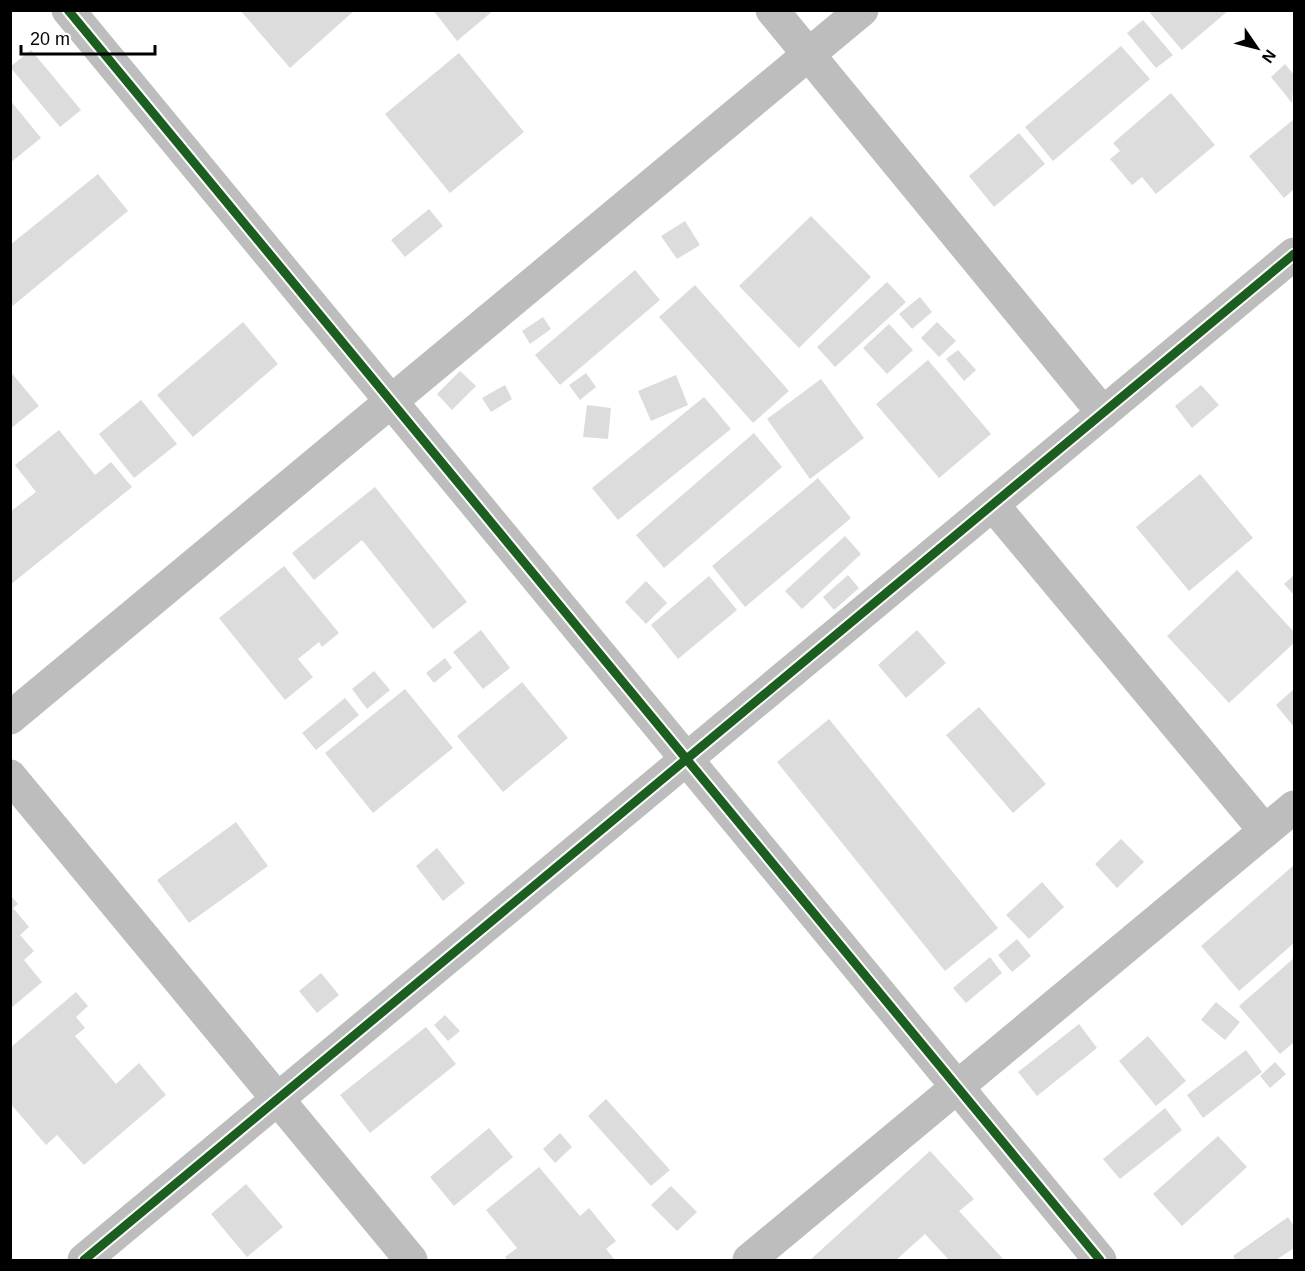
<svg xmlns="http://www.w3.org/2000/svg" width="1305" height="1271" viewBox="0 0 1305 1271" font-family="Helvetica,sans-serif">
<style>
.building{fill:#dcdcdc}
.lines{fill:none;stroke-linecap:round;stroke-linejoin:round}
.minor{stroke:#bdbdbd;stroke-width:33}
.cycleway-casing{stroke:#fff;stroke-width:13}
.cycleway{stroke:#1b5e20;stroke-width:9}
</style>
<rect width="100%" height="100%" fill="#fff"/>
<!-- building -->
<g class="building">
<polygon points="240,10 355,10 290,68"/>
<polygon points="433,10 494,10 457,41"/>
<polygon points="1153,10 1229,10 1182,50 1150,13"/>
<polygon points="1143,20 1173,55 1156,68 1127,33"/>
<polygon points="1121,46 1150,79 1053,161 1025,127"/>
<polygon points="31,50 81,110 60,127 10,67"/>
<polygon points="459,53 524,132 450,193 385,114"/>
<polygon points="1285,64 1294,75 1292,103 1271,77"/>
<polygon points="1171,93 1215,145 1156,194 1142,177 1132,185 1110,159 1120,151 1113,143"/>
<polygon points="10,100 41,138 10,163"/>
<polygon points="1294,119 1294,189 1284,198 1249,156"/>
<polygon points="1019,133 1045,164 994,207 969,176"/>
<polygon points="98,174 128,211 10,308 10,245"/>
<polygon points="429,209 443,226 405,257 391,240"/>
<polygon points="811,216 871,277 799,348 739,286"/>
<polygon points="685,221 700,245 677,259 661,236"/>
<polygon points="635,270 660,300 560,385 535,355"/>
<polygon points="887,282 906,302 835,367 817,347"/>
<polygon points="695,285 789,391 753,423 659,317"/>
<polygon points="920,297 932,312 912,329 899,314"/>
<polygon points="543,317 551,329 530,344 522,331"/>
<polygon points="243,322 278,364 193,437 157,395"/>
<polygon points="937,322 956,341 939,357 921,338"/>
<polygon points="889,324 913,350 887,374 863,348"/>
<polygon points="958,350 976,370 964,381 946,359"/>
<polygon points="928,360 991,434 939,478 876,404"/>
<polygon points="10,371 39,406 10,429"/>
<polygon points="460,371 476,386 452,410 437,394"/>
<polygon points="586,373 596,387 580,400 569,385"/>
<polygon points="676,375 688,405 651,421 638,391"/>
<polygon points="821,379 864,438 810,479 767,419"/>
<polygon points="505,385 512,399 491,412 482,398"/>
<polygon points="1201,385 1219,405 1192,428 1175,406"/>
<polygon points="704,397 731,429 618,520 592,488"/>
<polygon points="141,400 177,444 134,478 99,434"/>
<polygon points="587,405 611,408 608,439 583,437"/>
<polygon points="59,430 95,475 111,462 132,487 10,585 10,512 36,492 15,465"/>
<polygon points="754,433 782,467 664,568 636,535"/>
<polygon points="1200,474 1253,538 1189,591 1136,527"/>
<polygon points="818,478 851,518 745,607 712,566"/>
<polygon points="375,487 467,602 433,629 362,540 314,580 292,553"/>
<polygon points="845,536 861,554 802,609 785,591"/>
<polygon points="284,566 339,633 322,647 319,642 298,659 313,677 285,700 219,618"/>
<polygon points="1237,570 1294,632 1294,643 1229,703 1167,636"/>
<polygon points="848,575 859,588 834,610 823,597"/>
<polygon points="1294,575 1294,595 1284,584"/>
<polygon points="709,576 737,610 678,659 651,625"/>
<polygon points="646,581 667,603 646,624 625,602"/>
<polygon points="481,630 510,668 483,689 453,652"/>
<polygon points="917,630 946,663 906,698 878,665"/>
<polygon points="445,658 452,668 434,683 426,673"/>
<polygon points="374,671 390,690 367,709 352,689"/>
<polygon points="522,682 568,738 503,792 457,736"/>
<polygon points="405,689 453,748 373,813 325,753"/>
<polygon points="1294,689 1294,727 1276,705"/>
<polygon points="345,698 359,715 316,750 302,733"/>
<polygon points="979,707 1046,784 1013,813 946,735"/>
<polygon points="829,719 998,928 945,971 777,762"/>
<polygon points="236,822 268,866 189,923 157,880"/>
<polygon points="1121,839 1144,862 1117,888 1095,864"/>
<polygon points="437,848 465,883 443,901 416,866"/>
<polygon points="1294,865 1294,943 1239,991 1201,946"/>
<polygon points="1042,882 1064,907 1029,939 1006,915"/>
<polygon points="10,895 18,904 13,908 29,927 20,935 34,951 24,960 42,982 10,1009"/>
<polygon points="1017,939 1031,956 1012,972 998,955"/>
<polygon points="990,957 1002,973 966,1003 953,988"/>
<polygon points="1294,958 1294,1042 1280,1054 1239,1006"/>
<polygon points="321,973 339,995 317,1013 299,991"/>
<polygon points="76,992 88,1006 76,1017 85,1028 75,1036 116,1084 139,1063 166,1095 84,1165 57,1135 46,1145 10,1103 10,1048"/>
<polygon points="1216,1002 1240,1022 1225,1040 1201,1020"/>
<polygon points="445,1015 460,1031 448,1041 434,1025"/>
<polygon points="1079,1024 1097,1048 1037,1096 1018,1072"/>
<polygon points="426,1027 456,1064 370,1133 340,1095"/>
<polygon points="1148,1036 1186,1081 1156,1106 1119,1061"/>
<polygon points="1246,1050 1262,1072 1203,1118 1187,1095"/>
<polygon points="1275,1062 1286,1074 1270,1088 1260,1076"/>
<polygon points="606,1099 670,1170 651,1186 588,1116"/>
<polygon points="1165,1108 1182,1130 1120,1179 1103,1159"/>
<polygon points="489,1128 513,1157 454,1206 430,1177"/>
<polygon points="560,1133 572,1147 555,1163 543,1149"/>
<polygon points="1218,1136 1247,1167 1182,1226 1153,1194"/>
<polygon points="930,1151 974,1199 959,1211 1004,1260 949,1260 925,1234 896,1260 810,1260"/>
<polygon points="539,1167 580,1216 589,1208 616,1241 606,1249 615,1260 508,1260 505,1257 517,1248 486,1210"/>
<polygon points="246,1184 283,1227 247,1257 211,1214"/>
<polygon points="671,1186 697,1212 677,1231 651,1205"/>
<polygon points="1288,1217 1294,1226 1294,1248 1276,1260 1236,1260 1233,1256"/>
</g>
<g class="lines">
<!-- minor -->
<g class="minor">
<polyline points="68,10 1100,1260"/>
<polyline points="772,10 1103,413"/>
<polyline points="993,505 1265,831"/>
<polyline points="10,718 862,10"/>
<polyline points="10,776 411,1260"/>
<polyline points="84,1260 1294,254"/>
<polyline points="749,1260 1294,807"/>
</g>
<defs>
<g id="cycleway">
<polyline points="68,10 1100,1260"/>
<polyline points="84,1260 1294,254"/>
</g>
</defs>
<!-- cycleway casing -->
<use href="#cycleway" class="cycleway-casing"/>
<!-- cycleway -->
<use href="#cycleway" class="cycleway"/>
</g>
<!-- border -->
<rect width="1305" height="1271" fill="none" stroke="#000000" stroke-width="24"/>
<!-- north arrow -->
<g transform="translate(1257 48) rotate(125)" stroke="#ffffff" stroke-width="4.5" paint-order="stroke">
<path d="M0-4.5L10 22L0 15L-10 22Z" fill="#000000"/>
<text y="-9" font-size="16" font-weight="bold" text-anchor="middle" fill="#000000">N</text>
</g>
<!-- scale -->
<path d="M21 45v9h134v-9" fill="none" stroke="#000000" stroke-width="3"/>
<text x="30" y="45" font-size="18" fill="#000000" stroke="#ffffff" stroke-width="4.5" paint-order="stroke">20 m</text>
</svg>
